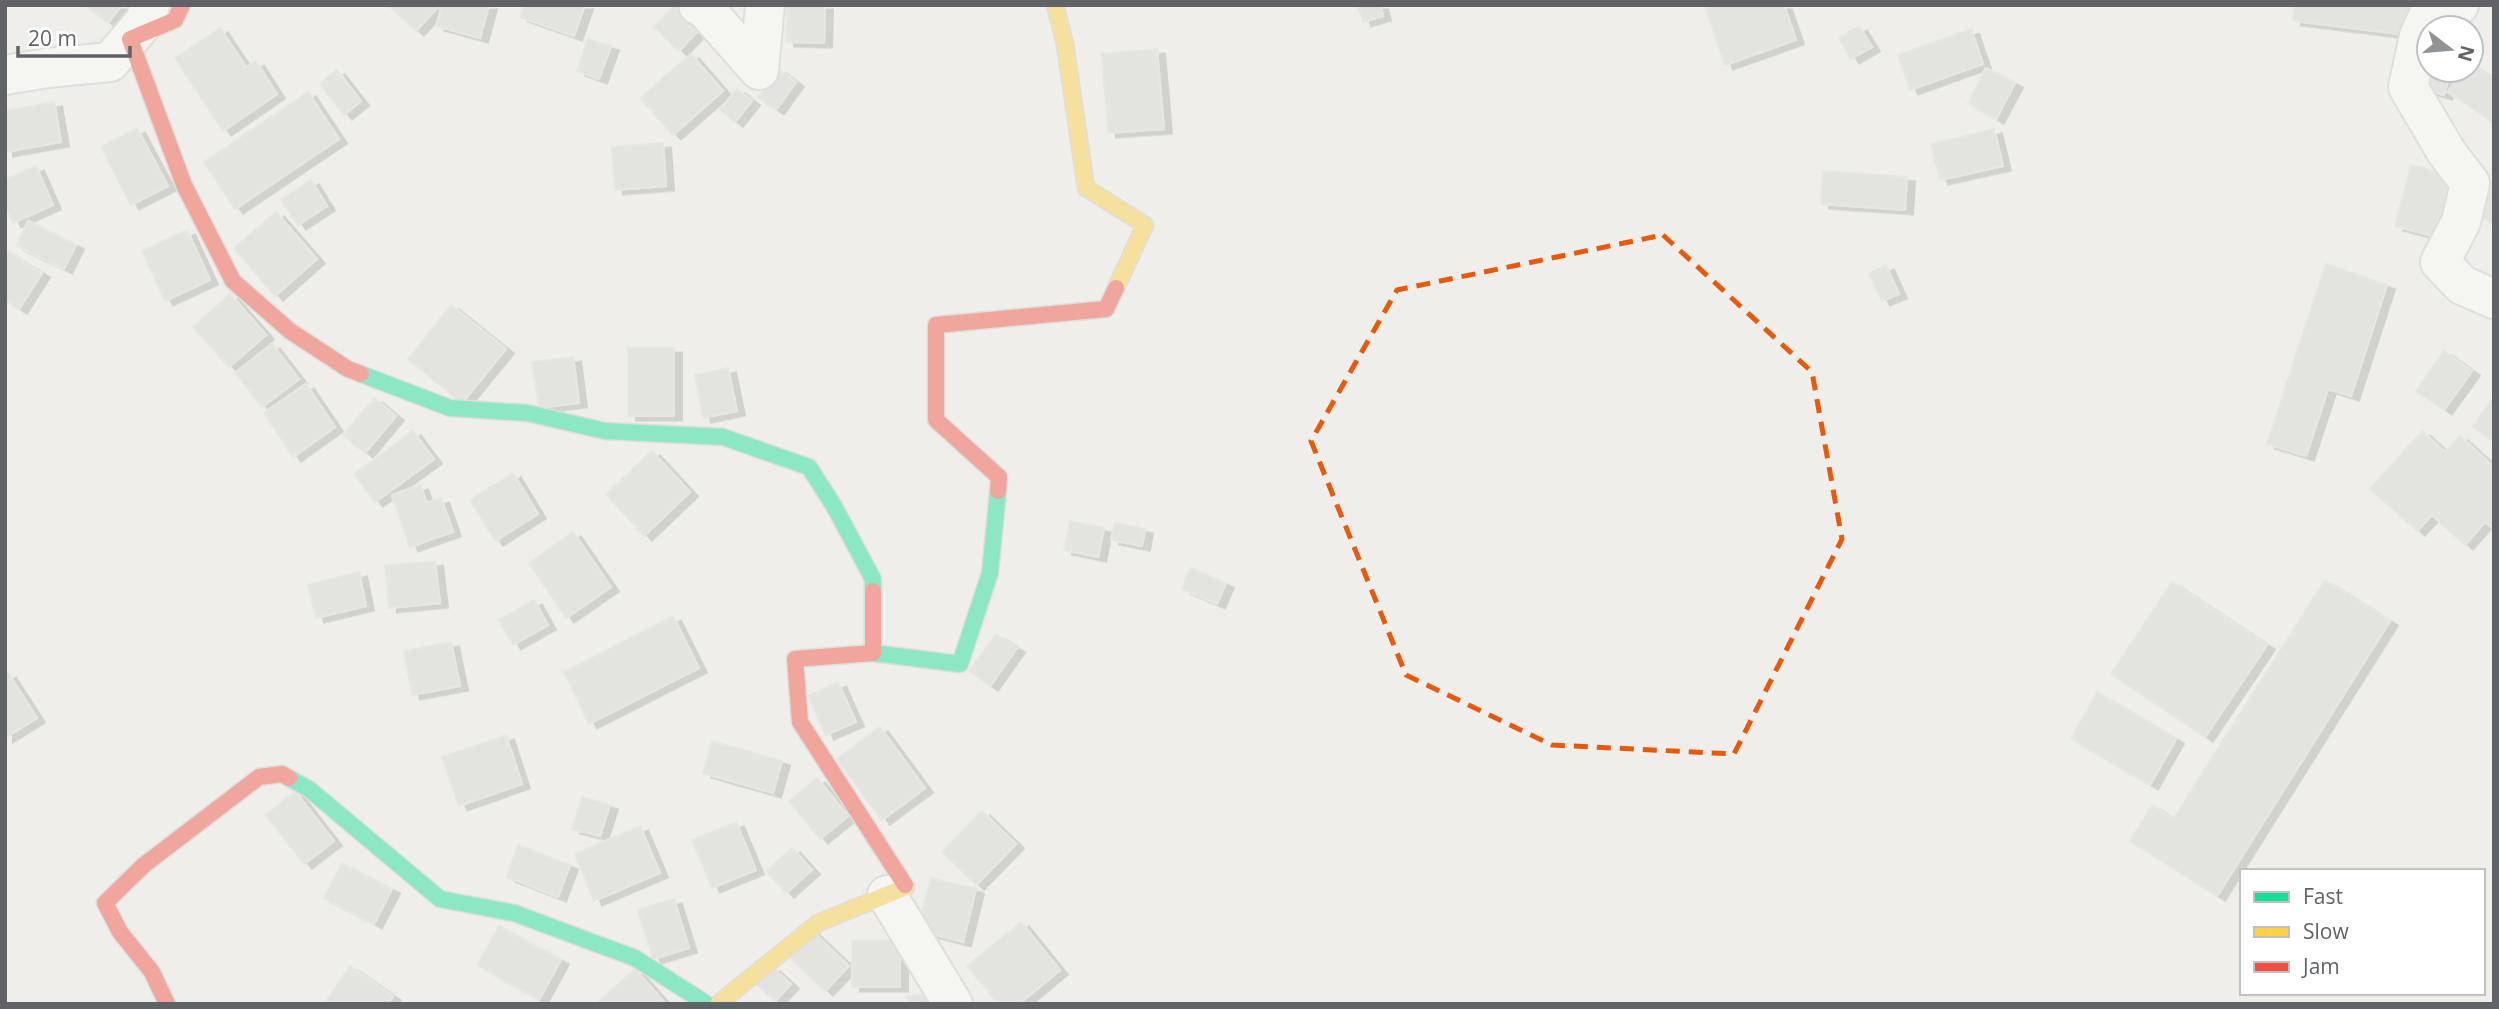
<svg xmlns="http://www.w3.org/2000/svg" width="2499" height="1009" viewBox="0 0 2499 1009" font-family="'Open Sans',sans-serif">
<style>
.building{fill:#d6d5d3;stroke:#deddd9;stroke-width:2;filter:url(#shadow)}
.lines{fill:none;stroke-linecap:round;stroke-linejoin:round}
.street-casing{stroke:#cbcccc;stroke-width:42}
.fast-casing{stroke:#cacacb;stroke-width:19}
.slow-casing{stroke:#cacacb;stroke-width:19}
.jam-casing{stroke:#cacacb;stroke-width:19}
.street{stroke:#fdfcfc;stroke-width:38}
.fast{stroke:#16e098;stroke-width:16}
.slow{stroke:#ffcf43;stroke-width:16}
.jam{stroke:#f24e42;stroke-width:16}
.marked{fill:none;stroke:#e8590c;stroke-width:5;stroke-dasharray:14 9;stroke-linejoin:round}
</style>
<defs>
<filter id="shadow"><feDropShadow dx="8" dy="4.5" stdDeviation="0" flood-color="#0004"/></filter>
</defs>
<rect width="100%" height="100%" fill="#efeeea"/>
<!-- building -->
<g class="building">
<polygon points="85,5 122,5 108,23"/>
<polygon points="388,5 436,5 438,7 416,31"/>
<polygon points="442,5 489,5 480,38 436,26"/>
<polygon points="525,5 585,5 574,36 520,17"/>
<polygon points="787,5 825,5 824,43 786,42"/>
<polygon points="1358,5 1380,5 1383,16 1363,22"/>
<polygon points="1715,5 1784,5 1796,40 1725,65 1706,9"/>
<polygon points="2295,5 2410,5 2406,35 2293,21"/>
<polygon points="674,6 698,31 679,51 654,27"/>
<polygon points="1859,26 1872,47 1851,59 1839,38"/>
<polygon points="220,28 246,67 256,61 277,94 223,131 175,58"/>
<polygon points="1971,29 1983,64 1910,90 1898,55"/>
<polygon points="588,39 611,46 599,79 577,71"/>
<polygon points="1157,49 1164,129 1108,133 1102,54"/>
<polygon points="691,54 723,91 673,135 640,98"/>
<polygon points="2471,64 2494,79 2494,123 2448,92 2463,70 2471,70"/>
<polygon points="1986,68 2015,83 1996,119 1968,103"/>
<polygon points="778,69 796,82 776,110 758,98"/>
<polygon points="337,70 361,101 344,115 320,84"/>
<polygon points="2429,70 2451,70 2444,95 2416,87"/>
<polygon points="737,89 752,101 735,122 720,110"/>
<polygon points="308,92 339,139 235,209 204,162"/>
<polygon points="54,102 61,142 5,152 5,111"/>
<polygon points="137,128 168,186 131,205 101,147"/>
<polygon points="1994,129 2003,166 1940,180 1931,144"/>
<polygon points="663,143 666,186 615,190 612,147"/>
<polygon points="2411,165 2460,178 2444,239 2395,226"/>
<polygon points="36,166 53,205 13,223 5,203 5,180"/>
<polygon points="1823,171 1907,177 1905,210 1821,204"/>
<polygon points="311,180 327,206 298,225 281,200"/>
<polygon points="2494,182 2494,225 2473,211"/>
<polygon points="276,212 317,259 275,296 234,248"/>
<polygon points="28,221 76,245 64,269 16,246"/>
<polygon points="187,230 210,280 165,301 142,251"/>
<polygon points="9,252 42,273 19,309 5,300 5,257"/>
<polygon points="2326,264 2387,285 2351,396 2328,389 2306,456 2267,444"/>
<polygon points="1886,265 1899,294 1882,301 1869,274"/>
<polygon points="230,294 266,335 229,367 193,327"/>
<polygon points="451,305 506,349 462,403 408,359"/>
<polygon points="272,344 299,379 262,407 235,373"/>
<rect x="628" y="348" width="46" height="68"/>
<polygon points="2444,351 2472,371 2444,410 2416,391"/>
<polygon points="573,357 579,403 539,408 532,362"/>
<polygon points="728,368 737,411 703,418 695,375"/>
<polygon points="306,384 335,427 293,457 264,413"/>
<polygon points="374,398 396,416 365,453 343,435"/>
<polygon points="2491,400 2494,402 2494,442 2473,427"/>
<polygon points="413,431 434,459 375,502 354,474"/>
<polygon points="2422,431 2445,452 2460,436 2494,467 2494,529 2485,522 2465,545 2432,515 2417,531 2370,489"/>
<polygon points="652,451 690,492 644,536 606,494"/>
<polygon points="513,473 538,514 495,541 470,500"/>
<polygon points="420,485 427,503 441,498 453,532 410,547 392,495"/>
<polygon points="1070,521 1104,528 1098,557 1064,550"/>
<polygon points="1115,523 1145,529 1142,546 1111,540"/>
<polygon points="573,532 611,587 566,618 529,563"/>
<polygon points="435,561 440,603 389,608 385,566"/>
<polygon points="1190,568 1226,583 1217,604 1182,589"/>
<polygon points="359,572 366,606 316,618 308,585"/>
<polygon points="2325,580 2390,621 2217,896 2130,841 2152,805 2173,819"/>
<polygon points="2172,582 2267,645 2205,737 2111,674"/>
<polygon points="534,600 548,625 513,645 499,620"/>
<polygon points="673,616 699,668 589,724 564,672"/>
<polygon points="996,634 1017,648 990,686 969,671"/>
<polygon points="451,642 460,686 412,695 404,651"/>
<polygon points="8,673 37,718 5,738 5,675"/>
<polygon points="838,682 856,722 826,735 808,696"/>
<polygon points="2097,692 2176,739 2150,785 2071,739"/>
<polygon points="880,727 925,788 882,820 837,759"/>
<polygon points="506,735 522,784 459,806 442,757"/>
<polygon points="712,741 782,761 773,793 703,773"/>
<polygon points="817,778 848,816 820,839 789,801"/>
<polygon points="295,791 334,841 304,864 266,815"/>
<polygon points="582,797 610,805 600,836 572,829"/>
<polygon points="982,811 1016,844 976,885 942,852"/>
<polygon points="736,822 756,870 712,888 692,840"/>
<polygon points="640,826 660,873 594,901 575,854"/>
<polygon points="518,845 570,865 558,897 507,877"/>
<polygon points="792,848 812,870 786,893 766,871"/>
<polygon points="342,863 392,889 374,924 324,898"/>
<polygon points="931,878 976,889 963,942 917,930"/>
<polygon points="674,899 689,948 653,959 638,910"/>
<polygon points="1021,922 1060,970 1019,1004 998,1004 967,966"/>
<polygon points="499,926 561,960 539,1000 477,965"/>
<polygon points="812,931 849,966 825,991 788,956"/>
<polygon points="900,940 900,987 852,987 852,941"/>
<polygon points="350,966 393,996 388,1004 324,1004"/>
<polygon points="772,967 791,984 775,1001 756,984"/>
<polygon points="635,969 666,1004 599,1004 598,1002"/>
<polygon points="933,994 934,1004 909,1004 908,996"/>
</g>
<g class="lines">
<defs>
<g id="street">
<polyline points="698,5 706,10 759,70 765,5"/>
<polyline points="2459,5 2429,14 2419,36 2408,87 2447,153 2470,183 2461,222 2440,262 2462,285 2494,299"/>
<polyline points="5,75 47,68 110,62 145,21 150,5"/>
<polyline points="887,895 953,1004"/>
</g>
<g id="fast">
<polyline points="361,374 450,408 527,413 605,431 723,437 809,467 834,506 873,579 873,591"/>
<polyline points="873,653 960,664 990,573 998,491"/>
<polyline points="289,778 309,789 440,899 514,913 635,958 707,1004"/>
</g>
<g id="slow">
<polyline points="1055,5 1065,44 1086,188 1145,225 1116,288"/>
<polyline points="718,1004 818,923 906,887 905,885"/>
</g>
<g id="jam">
<polyline points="182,5 175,20 130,39 184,185 233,281 290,331 348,369 361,374"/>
<polyline points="998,491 999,477 936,420 936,325 1106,309 1116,288"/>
<polyline points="873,591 873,653 795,659 800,722 905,885"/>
<polyline points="167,1004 152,972 120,932 105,903 144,865 259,777 282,774 289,778"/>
</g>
</defs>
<!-- street casing -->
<use href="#street" class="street-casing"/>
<!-- fast casing -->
<use href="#fast" class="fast-casing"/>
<!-- slow casing -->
<use href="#slow" class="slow-casing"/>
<!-- jam casing -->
<use href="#jam" class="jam-casing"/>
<!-- street -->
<use href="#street" class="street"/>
<!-- fast -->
<use href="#fast" class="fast"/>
<!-- slow -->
<use href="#slow" class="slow"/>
<!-- jam -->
<use href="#jam" class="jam"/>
</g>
<!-- marked area -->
<path d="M0 0H2499V1009H0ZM1663,235L1812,372L1842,539L1734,754L1552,745L1406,675L1311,441L1397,290Z" fill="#efeeea" fill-opacity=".55" fill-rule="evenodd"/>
<path class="marked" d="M1663,235L1812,372L1842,539L1734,754L1552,745L1406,675L1311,441L1397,290Z"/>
<!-- border -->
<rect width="2499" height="1009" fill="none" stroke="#5f6368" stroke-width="14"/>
<!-- legend -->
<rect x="2240" y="869" width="245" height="126" fill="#ffffff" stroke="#bfc1c3" stroke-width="2"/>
<rect x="2254" y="892" width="35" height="10" fill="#16e098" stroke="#bfc1c3" stroke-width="2"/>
<text x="2303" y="904" font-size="21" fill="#5f6368">Fast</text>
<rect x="2254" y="927" width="35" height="10" fill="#ffcf43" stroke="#bfc1c3" stroke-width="2"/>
<text x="2303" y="939" font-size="21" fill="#5f6368">Slow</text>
<rect x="2254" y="962" width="35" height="10" fill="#f24e42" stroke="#bfc1c3" stroke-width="2"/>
<text x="2303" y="974" font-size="21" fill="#5f6368">Jam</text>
<!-- north arrow -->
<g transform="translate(2450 49) rotate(106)"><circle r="33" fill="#ffffff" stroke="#bfc1c3" stroke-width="2"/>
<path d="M0-5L12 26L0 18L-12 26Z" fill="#919496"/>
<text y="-10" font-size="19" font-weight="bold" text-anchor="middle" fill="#5f6368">N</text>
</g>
<!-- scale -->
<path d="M18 46v10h112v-10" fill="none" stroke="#5f6368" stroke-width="3.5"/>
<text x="28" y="46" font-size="21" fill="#5f6368" stroke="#ffffff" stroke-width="5" paint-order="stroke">20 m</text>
</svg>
